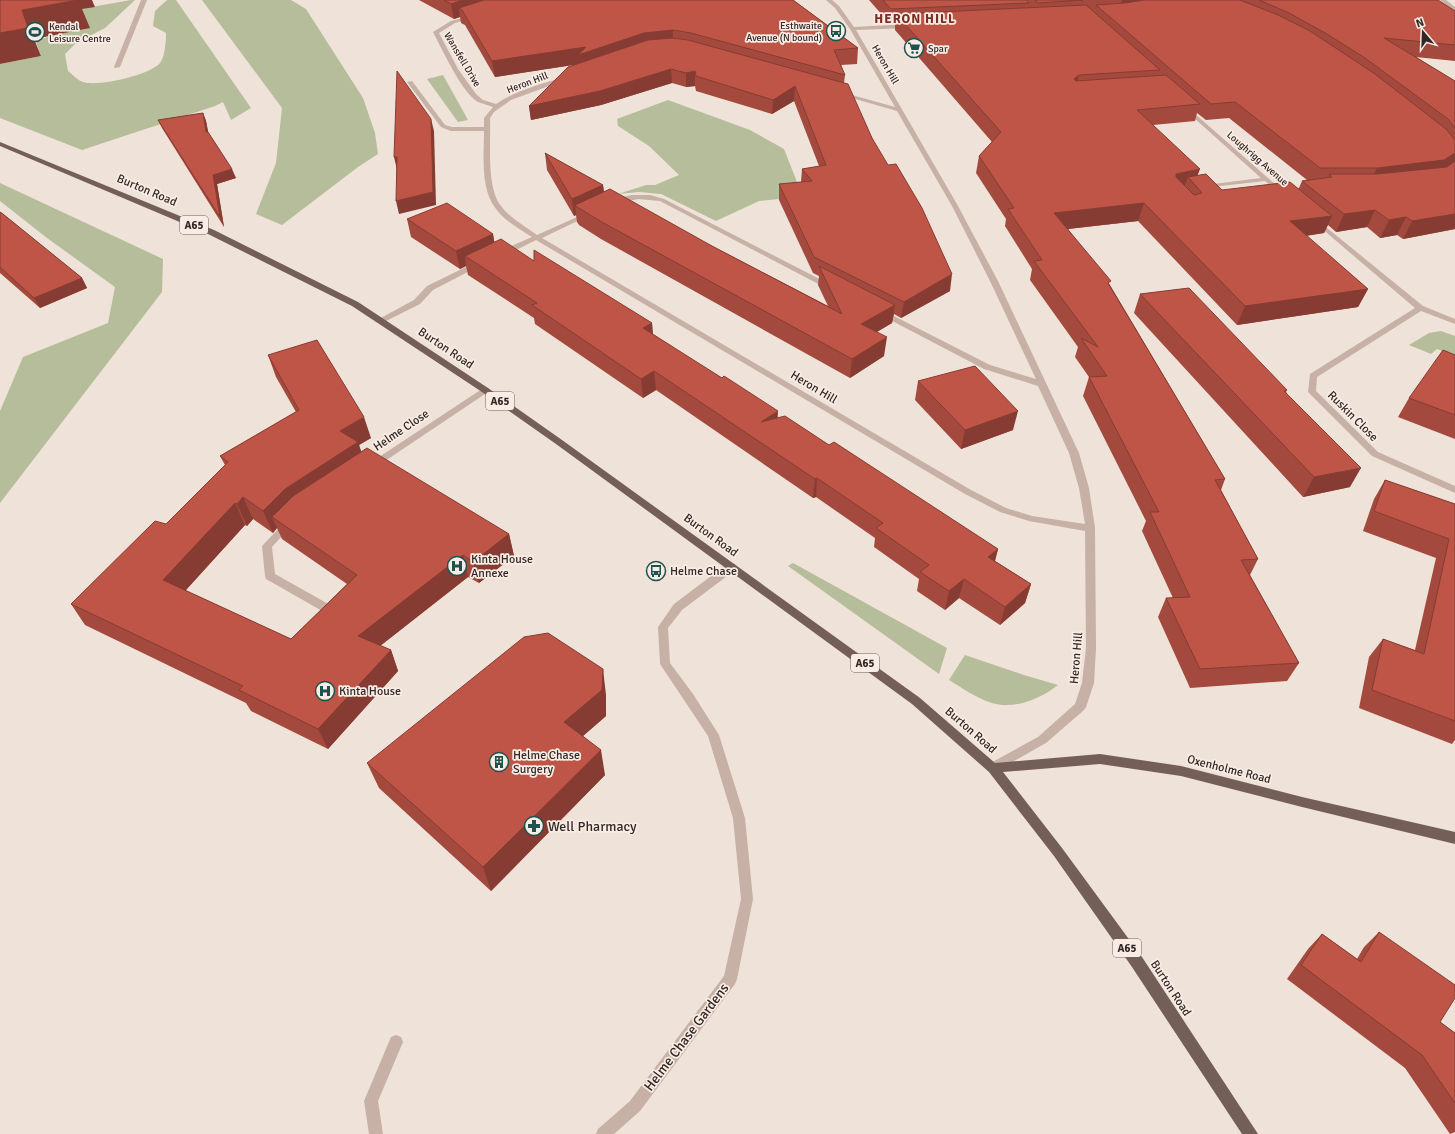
<svg xmlns="http://www.w3.org/2000/svg" width="1455" height="1134" viewBox="0 0 1455 1134" font-family="Signika,sans-serif">
<style>
.green{fill:#b6bd9a}
.lines{fill:none;stroke-linecap:round;stroke-linejoin:round}
.minor{fill:#c7b0a5;fill-rule:evenodd}
.major{fill:#745e58;fill-rule:evenodd}
.wall{fill:#a4493d;fill-rule:evenodd}
.shaded-wall{fill:#863c32}
.building{fill:#bf5547;stroke:#863c32}
.labels{text-anchor:middle;stroke-width:3.5;stroke-linejoin:round;paint-order:stroke}
.far-poi-label{font-size:10px;fill:#332826;stroke:#f8ece4;text-anchor:start}
.far-street-label{font-size:10px;fill:#332826;stroke:#f8ece4}
.shield{fill:#f8ece4;stroke:#6e635f;stroke-width:1}
.shield-label{font-size:11px;font-weight:bold;fill:#332826}
.street-label{font-size:12px;fill:#332826;stroke:#f8ece4}
.poi-label{font-size:12px;fill:#332826;stroke:#f8ece4;text-anchor:start}
.far-district-label{font-size:13px;font-weight:bold;letter-spacing:1px;fill:#7d2e24;stroke:#f8ece4}
.near-poi-label{font-size:14px;fill:#332826;stroke:#f8ece4;text-anchor:start}
.near-street-label{font-size:14px;fill:#332826;stroke:#f8ece4}
</style>
<rect width="100%" height="100%" fill="#efe2d8"/>
<!-- green -->
<g class="green">
<path d="M131,0H135L105,28L76,43L65,54L68,71C72,74 78,81 83,82C98,87 150,75 160,63C165,57 166,41 166,33L153,26L155,11L167,0H176L251,108L231,120L223,102L215,106L82,150L0,118V64L41,56L36,42L49,36L80,9Z"/>
<polygon points="202,0 291,0 306,9 363,98 375,133 378,154 358,167 282,225 256,214 276,163 282,108"/>
<polygon points="443,75 468,120 458,122 427,79"/>
<polygon points="668,100 750,130 784,149 797,182 809,196 759,201 716,221 661,194 639,192 618,194 646,185 655,185 679,175 649,146 618,126 617,119"/>
<polygon points="0,183 163,259 162,292 0,503 0,411 23,357 108,323 115,287 47,238 0,201"/>
<polygon points="1441,331 1455,336 1455,356 1437,349 1431,354 1409,345 1429,333"/>
<polygon points="793,563 947,648 939,674 788,566"/>
<path d="M965,655L1024,675L1058,685C1040,699 1013,711 989,702C975,697 962,688 949,680Z"/>
</g>
<g class="lines">
<!-- minor -->
<g class="minor">
<polygon points="141,0 147,0 120,67 115,68 114,67"/>
<path d="M826,0H832L839,6L854,27L909,24L912,26L909,28L856,30L958,206L998,281L1079,453L1089,488L1095,528L1096,648L1094,683L1086,707L1084,710L1046,743L993,773L989,772L987,768L989,764L1038,737L1075,704L1082,683L1086,648L1085,531L1029,521L1000,512L965,494L536,240L506,255H500V251L532,237C519,229 505,221 496,209C480,189 484,155 484,131H451L441,127L407,82L412,81L445,125L452,127H484V118L493,107C488,105 483,104 478,102C462,93 442,49 433,32L451,21L475,15V17L455,23L439,33L458,69L476,94L483,100L496,104C515,91 540,84 562,78L565,80L511,100L494,112L490,118C491,141 486,187 501,206C510,218 525,226 537,235L586,213H590V215L542,238L971,490L1006,508L1032,516L1085,524L1079,488L1069,453L1038,386L984,369L877,313L878,311H884L990,365L1036,379L990,281L952,206L897,111L838,94L841,92L895,107L850,29L835,8Z"/>
<polygon points="1440,0 1446,0 1455,7 1455,12"/>
<polygon points="1186,106 1284,192 1284,194 1280,194 1265,181 1203,188 1202,187 1205,185 1261,178 1184,109 1184,107"/>
<polygon points="632,195 650,195 664,199 833,286 829,288 826,288 660,201 638,199 614,204 611,202 618,198"/>
<polygon points="1316,219 1423,306 1455,319 1455,324 1421,311 1317,377 1316,391 1378,452 1455,486 1455,493 1372,456 1308,392 1310,374 1415,308 1314,222 1314,220"/>
<polygon points="476,262 482,262 483,264 433,290 420,304 384,322 381,322 377,320 414,300 427,286"/>
<polygon points="485,387 488,388 489,390 488,392 376,467 370,467 368,465 370,463"/>
<polygon points="288,521 291,522 293,524 291,526 272,547 275,574 339,610 340,613 339,616 331,616 266,579 265,576 262,546 285,522"/>
<polygon points="731,563 735,564 736,567 735,570 682,610 668,628 670,663 693,694 719,735 745,818 753,899 737,979 735,984 640,1111 614,1134 596,1134 598,1129 630,1101 724,976 741,899 733,818 708,736 660,664 658,627 674,604 727,564"/>
<polygon points="396,1035 401,1037 403,1042 378,1101 383,1134 369,1134 364,1101 391,1037"/>
</g>
<!-- major -->
<polygon class="major" points="0,142 214,230 358,302 488,388 562,440 920,698 995,763 1100,754 1181,766 1302,797 1455,832 1455,844 1302,807 1181,776 1100,764 1003,772 1062,848 1142,957 1258,1134 1242,1134 1132,967 1054,856 989,772 912,704 556,444 482,392 352,306 208,234 0,146"/>
</g>
<!-- wall -->
<g class="wall">
<polygon points="419,0 793,0 858,48 857,64 841,65 845,75 844,83 950,291 901,318 894,314 892,323 877,332 884,356 850,378 601,239 579,225 577,222 576,215 574,216 547,170 545,153 603,185 604,192 712,246 828,306 818,285 819,276 813,273 779,200 779,184 801,182 802,169 819,166 794,101 772,114 696,91 695,86 686,87 672,83 601,105 531,120 529,106 573,65 495,77 465,25 461,23 460,17 454,19"/>
<path d="M869,0H1438L1455,11V61L1416,57L1455,81V229L1403,239L1397,235L1380,238L1367,227L1336,232L1328,225L1324,233L1306,236L1368,289L1358,307L1237,325L1138,221L1068,229L1110,285L1225,479L1221,490L1258,559L1250,575L1299,663L1287,681L1190,688L1158,617L1166,598H1173L1142,531L1146,521L1083,396L1089,377L1075,357L1078,347L1030,280L1032,269L1005,226L1006,219L976,173L979,156L992,142L895,30V24H890ZM1197,113L1206,120L1229,118L1307,180L1302,181L1299,188L1222,190L1197,175L1153,125L1195,121Z"/>
<polygon points="203,113 206,121 208,132 236,178 217,184 224,227 162,128 158,120"/>
<polygon points="0,212 82,278 87,288 40,308 0,273"/>
<polygon points="407,219 493,234 494,242 534,261 652,323 653,334 778,418 829,445 998,549 995,561 1031,584 1025,603 1000,625 959,598 945,610 917,591 919,579 874,547 875,538 816,497 813,498 656,390 643,398 535,324 534,318 468,275 466,266 460,269 411,237"/>
<polygon points="1140,294 1287,390 1286,392 1350,487 1303,497 1134,313"/>
<path d="M268,355L371,438L359,445L361,451L509,534L514,556L479,583L468,577L380,646L391,650L398,671L328,749L251,711L246,703L85,625L71,604L166,524L225,465L220,456L296,412L276,377ZM253,519L273,533L277,528L282,539L347,584L291,639L185,591L245,525L247,526Z"/>
<polygon points="1455,355 1455,439 1398,417 1409,398"/>
<polygon points="918,381 1013,430 961,449 915,400"/>
<polygon points="1385,480 1455,504 1455,740 1452,744 1359,708 1369,657 1383,639 1415,650 1436,558 1363,531 1374,499"/>
<polygon points="606,695 606,716 583,736 605,775 491,891 379,788 367,763"/>
<polygon points="1379,932 1440,1022 1455,1033 1455,1132 1450,1134 1405,1068 1287,979 1308,949 1322,934 1357,959 1364,947"/>
</g>
<!-- shaded-wall -->
<g class="shaded-wall">
<polygon points="76,0 92,0 95,7 82,9 90,28 34,39 41,56 0,64 0,33 22,10"/>
<polygon points="463,0 517,0 459,8 460,17 454,19 451,4"/>
<polygon points="1122,0 1161,0 1119,13"/>
<polygon points="673,30 673,46 579,64 495,77 492,61 644,33"/>
<polygon points="671,69 672,83 601,105 531,120 529,106"/>
<polygon points="695,71 695,86 686,87 686,73"/>
<polygon points="1079,75 1075,92 1074,79"/>
<polygon points="795,86 794,101 772,114 773,100"/>
<polygon points="203,113 206,121 210,141 206,132"/>
<polygon points="431,119 434,131 436,205 399,214 396,201"/>
<polygon points="1455,153 1455,161 1453,166 1369,184 1377,168"/>
<polygon points="394,157 397,157 397,170"/>
<polygon points="232,169 236,178 217,184 224,227 220,217 213,175"/>
<polygon points="1200,169 1194,185 1188,177 1184,188 1170,191 1176,174"/>
<polygon points="603,185 605,203 575,205 576,215 574,216 572,199"/>
<polygon points="1144,203 1138,221 1050,231 1054,213"/>
<polygon points="1375,210 1367,227 1336,232 1344,214"/>
<polygon points="1455,214 1455,229 1403,239 1412,221"/>
<polygon points="1332,216 1324,233 1282,239 1290,221"/>
<polygon points="1406,217 1397,235 1380,238 1389,220"/>
<polygon points="493,234 496,252 465,256 466,266 460,269 456,251"/>
<polygon points="952,274 950,291 901,318 904,302"/>
<polygon points="82,278 87,288 40,308 34,298"/>
<polygon points="1368,289 1358,307 1237,325 1245,306"/>
<polygon points="895,305 892,323 859,342 861,324"/>
<polygon points="652,323 653,342 643,328"/>
<polygon points="887,337 884,356 850,378 852,359"/>
<polygon points="654,371 656,390 643,398 641,379"/>
<polygon points="778,411 777,430 761,422"/>
<polygon points="1018,411 1013,430 961,449 965,430"/>
<polygon points="364,417 371,438 359,445 365,464 272,517 277,528 273,533 263,511 285,489 340,431"/>
<polygon points="1361,468 1350,487 1303,497 1314,477"/>
<polygon points="817,478 816,497 813,498 815,479"/>
<polygon points="243,497 253,519 247,526 237,504"/>
<polygon points="235,503 245,525 175,602 163,580"/>
<polygon points="509,534 514,556 479,583 473,562"/>
<polygon points="998,549 993,568 988,557"/>
<polygon points="463,555 468,577 366,657 358,636"/>
<polygon points="964,579 959,598 945,610 949,591"/>
<polygon points="1031,584 1025,603 1000,625 1005,607"/>
<polygon points="391,650 398,671 328,749 318,729"/>
<polygon points="603,669 606,695 606,716 569,748 564,722"/>
<polygon points="601,750 605,775 491,891 483,867"/>
</g>
<!-- building -->
<g class="building">
<polygon points="0,0 78,0 22,10 28,28 0,33"/>
<polygon points="444,0 463,0 451,4"/>
<polygon points="484,0 793,0 858,48 834,50 845,75 691,33 673,30 644,33 578,55 586,47 492,61 462,10 459,8"/>
<polygon points="883,0 1026,0 1029,3 891,9"/>
<polygon points="1035,0 1083,0 1038,3"/>
<polygon points="1144,0 1240,0 1278,15 1310,31 1375,74 1446,129 1455,140 1455,153 1444,160 1377,168 1320,168 1235,102 1211,104 1096,5 1125,3"/>
<polygon points="1259,0 1438,0 1455,11 1455,45 1384,38 1455,81 1455,128 1448,119 1365,58 1327,34 1289,13"/>
<polygon points="1086,5 1160,70 1079,75 1074,79 1076,81 1166,75 1200,104 1137,110 1200,169 1176,174 1176,177 1194,195 1202,193 1188,177 1206,174 1222,190 1290,182 1332,216 1290,221 1368,289 1245,306 1144,203 1054,213 1111,281 1108,283 1225,479 1215,480 1258,559 1241,560 1299,663 1200,669 1166,598 1190,597 1150,512 1159,512 1089,377 1107,376 1081,338 1098,347 1034,261 1042,260 1008,209 1014,208 979,156 1001,132 896,14"/>
<polygon points="672,38 688,40 848,84 872,138 888,165 896,164 922,208 952,274 904,302 814,257 779,184 812,181 802,169 826,165 795,86 773,100 696,76 695,71 686,73 671,69 600,91 529,106 568,67 648,40"/>
<polygon points="397,71 431,119 433,192 396,201 397,157 394,157"/>
<polygon points="203,113 206,132 208,132 232,169 213,175 220,217 158,120"/>
<polygon points="545,153 603,185 572,199"/>
<polygon points="1455,161 1455,214 1412,221 1406,217 1389,220 1375,210 1344,214 1302,181 1332,177 1329,174 1377,174 1447,167"/>
<polygon points="610,189 712,246 842,314 819,266 895,305 861,324 887,337 852,359 600,221 577,207 575,205"/>
<polygon points="447,203 493,234 456,251 407,219"/>
<polygon points="0,212 3,214 82,278 34,298 0,267"/>
<polygon points="501,239 534,261 534,250 652,323 643,328 722,378 724,376 778,411 761,422 785,416 829,445 834,442 998,549 988,557 1031,584 1005,607 964,579 949,591 920,572 929,565 876,528 883,523 817,478 815,479 654,371 641,379 532,305 537,303 465,256"/>
<polygon points="1189,288 1287,390 1284,391 1361,468 1314,477 1140,294"/>
<polygon points="317,340 364,417 340,431 358,442 285,489 263,511 243,497 237,504 235,503 163,580 291,639 357,575 272,517 293,496 367,448 509,534 473,562 463,555 358,636 391,650 318,729 239,690 243,686 71,604 155,521 166,524 228,462 220,456 299,410 268,355"/>
<polygon points="1443,350 1455,355 1455,415 1409,398"/>
<polygon points="975,366 1018,411 965,430 918,381"/>
<polygon points="1385,480 1455,504 1455,721 1372,690 1383,639 1424,654 1449,539 1374,511"/>
<polygon points="548,633 603,669 602,690 564,722 601,750 483,867 367,763 524,637"/>
<polygon points="1379,932 1455,985 1455,998 1440,1022 1455,1033 1455,1103 1422,1055 1301,965 1322,934 1361,962"/>
</g>
<!-- icons -->
<defs>
<symbol id="bus-ring" viewBox="-11 -11 22 22"><circle r="9.5" fill="#f8ece4" stroke="#1e524f" stroke-width="1.5"/><path d="M-5-6H5V4H4V6H2V4H-2V6H-4V4H-5ZM-3.5-4V0h7V-4ZM-3.5 1.2v1.5H-2V1.2ZM2 1.2v1.5H3.5V1.2Z" fill="#1e524f"/></symbol>
<symbol id="stadium-ring" viewBox="-11 -11 22 22"><circle r="9.5" fill="#f8ece4" stroke="#1e524f" stroke-width="1.5"/><path d="M0-5a6.5 5 0 1 0 0 10a6.5 5 0 1 0 0-10ZM-3.5-1.8h7v3.6h-7Z" fill="#1e524f"/></symbol>
<symbol id="supermarket-ring" viewBox="-11 -11 22 22"><circle r="9.5" fill="#f8ece4" stroke="#1e524f" stroke-width="1.5"/><path d="M-6-5.5h2.5l.6 2H6L4.5 2H-2.5L-4.4-4H-6ZM-1.5 3.2a1.3 1.3 0 1 0 .1 0ZM3 3.2a1.3 1.3 0 1 0 .1 0Z" fill="#1e524f"/></symbol>
<symbol id="hospital-ring" viewBox="-11 -11 22 22"><circle r="9.5" fill="#f8ece4" stroke="#1e524f" stroke-width="1.5"/><path d="M-5-5h3v3.5h4V-5h3V5h-3V1.5h-4V5h-3Z" fill="#1e524f"/></symbol>
<symbol id="building-ring" viewBox="-11 -11 22 22"><circle r="9.5" fill="#f8ece4" stroke="#1e524f" stroke-width="1.5"/><path d="M-4-6H4V6H1V3H-1V6H-4ZM-2.5-4.3h1.7v1.8h-1.7ZM.8-4.3h1.7v1.8H.8ZM-2.5-1h1.7V.8h-1.7ZM.8-1h1.7V.8H.8Z" fill="#1e524f"/></symbol>
<symbol id="pharmacy-ring" viewBox="-11 -11 22 22"><circle r="9.5" fill="#f8ece4" stroke="#1e524f" stroke-width="1.5"/><path d="M-2-6h4v4h4v4h-4v4h-4v-4h-4v-4h4Z" fill="#1e524f"/></symbol>
</defs>
<g fill-rule="evenodd">
<use href="#bus-ring" x="825" y="20" width="22" height="22"/>
<use href="#stadium-ring" x="24" y="21" width="22" height="22"/>
<use href="#supermarket-ring" x="903" y="37" width="22" height="22"/>
<use href="#hospital-ring" x="446" y="555" width="22" height="22"/>
<use href="#bus-ring" x="645" y="560" width="22" height="22"/>
<use href="#hospital-ring" x="314" y="680" width="22" height="22"/>
<use href="#building-ring" x="488" y="751" width="22" height="22"/>
<use href="#pharmacy-ring" x="523" y="815" width="22" height="22"/>
</g>
<g class="labels">
<!-- far-poi labels -->
<g class="far-poi-label">
<text x="822" y="29" text-anchor="end">Esthwaite<tspan x="822" dy="12">Avenue (N bound)</tspan></text>
<text x="49" y="30">Kendal<tspan x="49" dy="12">Leisure Centre</tspan></text>
<text x="928" y="52">Spar</text>
</g>
<!-- far-street labels -->
<g class="far-street-label">
<text transform="translate(463 59) rotate(59)" y="4">Wansfell Drive</text>
<text transform="translate(886 64) rotate(60)" y="4">Heron Hill</text>
<text transform="translate(527 82) rotate(-21)" y="4">Heron Hill</text>
<text transform="translate(1258 158) rotate(41)" y="4">Loughrigg Avenue</text>
</g>
<!-- shield labels -->
<g class="shield">
<rect x="180" y="216" width="28" height="18" rx="3"/>
<rect x="486" y="392" width="28" height="18" rx="3"/>
<rect x="851" y="654" width="28" height="18" rx="3"/>
<rect x="1113" y="939" width="28" height="18" rx="3"/>
</g>
<g class="shield-label">
<text x="194" y="229">A65</text>
<text x="500" y="405">A65</text>
<text x="865" y="667">A65</text>
<text x="1127" y="952">A65</text>
</g>
<!-- street labels -->
<g class="street-label">
<text transform="translate(147 190) rotate(23)" y="4">Burton Road</text>
<text transform="translate(446 348) rotate(34)" y="4">Burton Road</text>
<text transform="translate(814 387) rotate(31)" y="4">Heron Hill</text>
<text transform="translate(1353 416) rotate(45)" y="4">Ruskin Close</text>
<text transform="translate(401 430) rotate(-34)" y="4">Helme Close</text>
<text transform="translate(711 535) rotate(36)" y="4">Burton Road</text>
<text transform="translate(1076 658) rotate(-85)" y="4">Heron Hill</text>
<text transform="translate(971 730) rotate(41)" y="4">Burton Road</text>
<text transform="translate(1229 769) rotate(14)" y="4">Oxenholme Road</text>
<text transform="translate(1171 988) rotate(57)" y="4">Burton Road</text>
</g>
<!-- poi labels -->
<g class="poi-label">
<text x="471" y="563">Kinta House<tspan x="471" dy="14">Annexe</tspan></text>
<text x="670" y="575">Helme Chase</text>
<text x="339" y="695">Kinta House</text>
<text x="513" y="759">Helme Chase<tspan x="513" dy="14">Surgery</tspan></text>
</g>
<!-- far-district labels -->
<g class="far-district-label">
<text x="915" y="23">HERON HILL</text>
</g>
<!-- near-poi labels -->
<g class="near-poi-label">
<text x="548" y="831">Well Pharmacy</text>
</g>
<!-- near-street labels -->
<g class="near-street-label">
<text transform="translate(686 1037) rotate(-53)" y="5">Helme Chase Gardens</text>
</g>
</g>
<!-- north arrow -->
<g transform="translate(1423 32) rotate(341)" stroke="#f8ece4" stroke-width="3" paint-order="stroke">
<path d="M0-3L7 15L0 10L-7 15Z" fill="#332826"/>
<text y="-6" font-size="11" font-weight="bold" text-anchor="middle" fill="#332826">N</text>
</g>
</svg>
